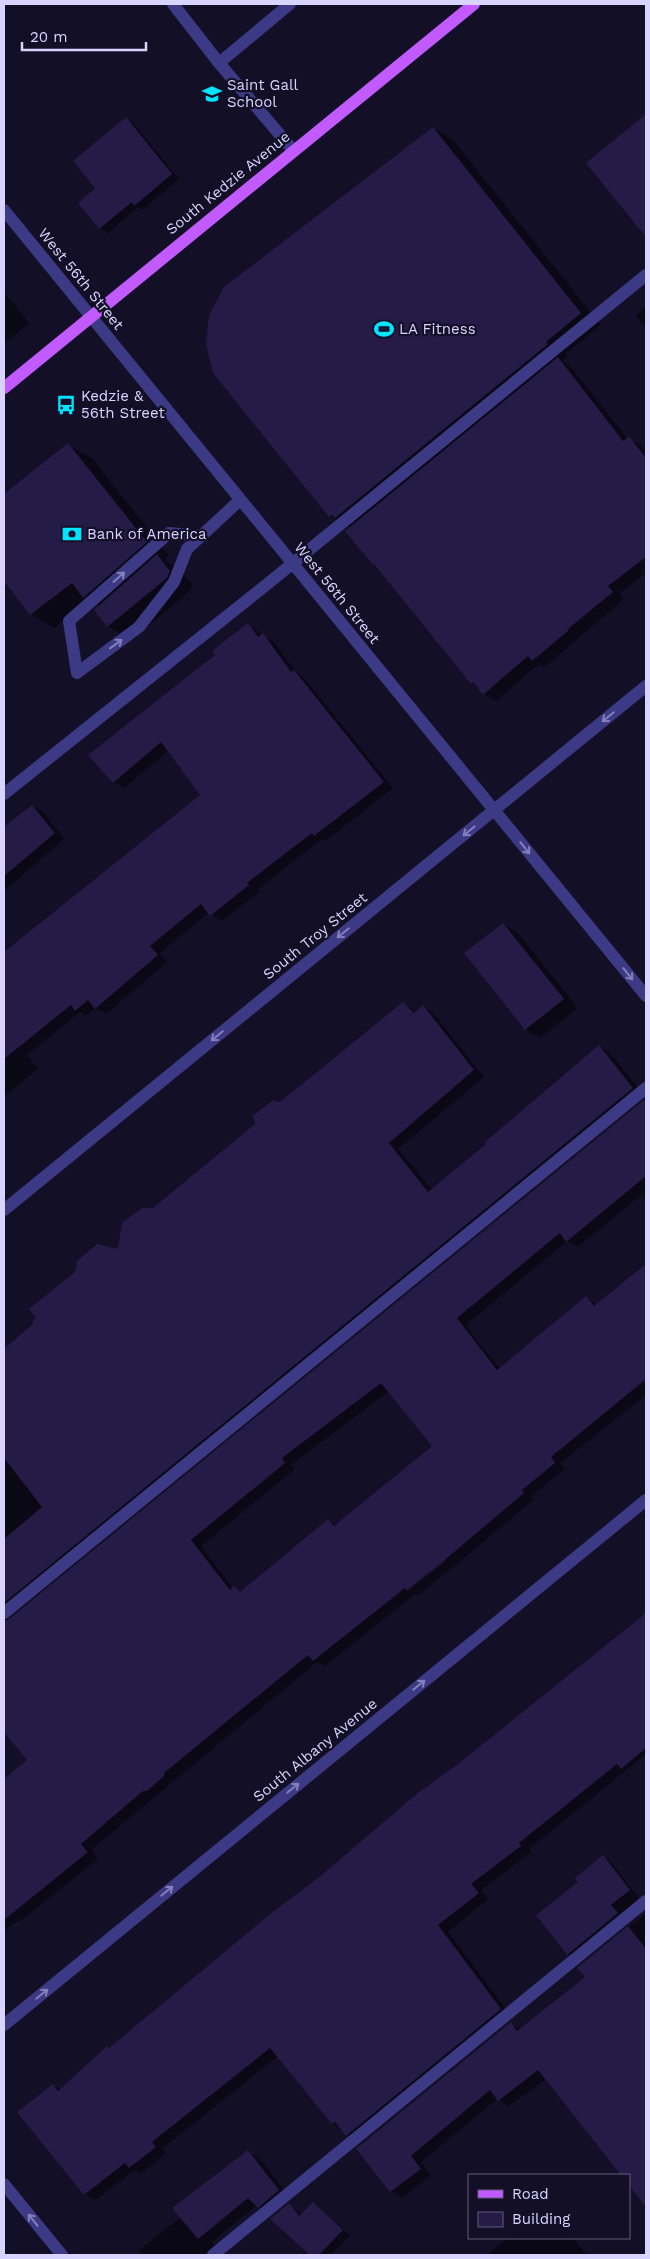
<svg xmlns="http://www.w3.org/2000/svg" width="650" height="2259" viewBox="0 0 650 2259" font-family="'Work Sans',sans-serif">
<style>
.shadow{fill:#0007;fill-rule:evenodd}
.building{fill:#241b47;fill-rule:evenodd}
.lines{fill:none;stroke-linecap:round;stroke-linejoin:round}
.minor{stroke:#3d3a85;stroke-width:12}
.major{stroke:#c25bff;stroke-width:12}
.oneway{stroke:#837fbc}
.labels{text-anchor:middle;stroke-width:4.5;stroke-linejoin:round;paint-order:stroke}
.poi-label{font-size:15px;fill:#d9d4ff;stroke:#130f26;text-anchor:start}
.street-label{font-size:15px;fill:#d9d4ff;stroke:#130f26}
</style>
<rect width="100%" height="100%" fill="#130f26"/>
<!-- shadow -->
<g class="shadow">
<polygon points="646,115 646,235 588,163"/>
<polygon points="126,119 133,123 179,179 142,210 138,207 108,233 100,228 97,188"/>
<polygon points="433,128 453,140 601,325 565,354 567,356 562,361 570,366 628,439 641,445 646,451 646,573 619,594 624,599 545,667 539,664 496,701 484,694 472,683 378,567 374,564 351,528 330,516"/>
<polygon points="4,292 29,323 4,344"/>
<polygon points="646,307 646,329 636,315"/>
<polygon points="68,445 92,458 169,556 164,560 180,570 193,585 190,591 131,640 108,626 100,606 90,600 54,628 31,614 4,579 4,496"/>
<polygon points="248,625 258,631 262,636 273,641 297,673 304,678 393,788 325,841 322,839 257,890 259,892 222,921 209,912 160,953 167,962 106,1014 96,1008 86,1016 80,1012 27,1055 38,1069 4,1096 4,953 202,795 168,751 124,788 113,782 217,655"/>
<polygon points="32,806 43,812 64,839 4,891 4,830"/>
<polygon points="503,924 518,933 578,1008 540,1038 525,1029"/>
<path d="M403,1003L416,1012L423,1007L433,1013L484,1077L398,1149L432,1190L488,1144L599,1046L609,1052L643,1094L6,1617L7,1621L644,1102L646,1103V1202L641,1195L578,1247L567,1241L467,1324L468,1329L500,1369L586,1298L597,1305L646,1266V1395L560,1463L565,1469L531,1496L534,1499L451,1569L418,1595L415,1594L325,1666L317,1662L91,1850L98,1859L19,1922L17,1921L4,1931V1782L29,1760L4,1730V1351L119,1250L154,1210L280,1103ZM389,1391L434,1446L336,1525L328,1520L242,1592L233,1589L201,1546L295,1469L291,1465ZM444,1559L446,1561L408,1591H404Z"/>
<polygon points="646,1614 646,1754 529,1849 531,1852 481,1890 488,1899 448,1932 511,2016 358,2141 333,2124 278,2056 162,2149 166,2153 141,2174 134,2170 96,2200 85,2194 53,2085 61,2090"/>
<polygon points="603,1857 610,1861 643,1903 576,1958 568,1954 580,1883"/>
<polygon points="646,1913 646,2203 629,2183 629,2175 623,2175 546,2079 509,2106 497,2099 421,2162 431,2175 402,2198 391,2191 358,2149 511,2024 520,2029 587,1978 579,1968"/>
<polygon points="248,2152 259,2158 290,2197 270,2213 257,2205 212,2242 222,2253 219,2255 141,2255 138,2251 181,2217"/>
<polygon points="313,2203 350,2235 331,2255 312,2255 272,2219 289,2205 302,2215"/>
<polygon points="507,2238 573,2238 587,2255 487,2255"/>
</g>
<!-- building -->
<g class="building">
<polygon points="646,114 646,237 586,163"/>
<polygon points="126,117 172,174 134,206 132,202 99,229 78,203 95,188 73,161"/>
<polygon points="433,127 581,313 546,342 548,344 335,518 332,515 329,517 213,373 206,344 209,315 224,287"/>
<polygon points="558,357 623,441 629,436 646,458 646,557 608,586 613,592 568,629 569,630 532,661 528,656 483,695 473,682 471,684 374,564 373,565 345,531"/>
<polygon points="68,443 147,542 83,598 72,583 30,615 4,581 4,494"/>
<polygon points="157,554 170,571 167,578 107,627 94,610"/>
<polygon points="248,623 258,637 263,633 291,672 294,670 384,782 314,836 312,833 247,883 249,885 210,916 201,904 150,946 158,955 95,1009 88,1000 75,1011 71,1005 4,1059 4,952 200,795 161,742 113,783 88,755 215,655 212,651"/>
<polygon points="32,805 55,833 4,876 4,827"/>
<polygon points="503,923 564,999 525,1030 464,953"/>
<polygon points="403,1002 414,1013 423,1005 474,1070 389,1143 428,1192 486,1144 485,1142 599,1045 633,1088 4,1603 4,1539 42,1507 4,1458 4,1349 34,1323 32,1321 36,1318 29,1309 75,1272 77,1261 97,1244 118,1249 122,1223 142,1208 153,1208 255,1124 253,1116 273,1100 280,1102"/>
<path d="M644,1100L646,1104V1176L566,1242L560,1233L457,1318L497,1370L586,1296L594,1306L646,1264V1379L551,1457L555,1463L522,1490L524,1493L440,1564L407,1590L405,1588L313,1661L308,1655L164,1773V1776L147,1791H143L81,1844L88,1852L4,1920V1779L27,1760L4,1732V1621L9,1619ZM381,1383L432,1446L334,1526L328,1519L240,1592L234,1586L230,1590L191,1540L285,1463L282,1458Z"/>
<polygon points="646,1613 646,1748 621,1769 617,1764 519,1843 521,1846 471,1884 479,1893 438,1925 501,2009 346,2136 335,2122 332,2124 270,2048 152,2142 156,2147 129,2168 125,2163 84,2195 17,2112 53,2084 58,2091 107,2046 109,2048 270,1914 318,1878 419,1792 458,1764"/>
<polygon points="603,1855 630,1890 611,1905 618,1913 567,1955 536,1915 578,1882 575,1878"/>
<polygon points="628,1926 646,1949 646,2207 629,2185 629,2175 621,2175 538,2070 498,2101 490,2090 411,2156 421,2169 390,2192 356,2149 511,2022 517,2031 585,1977 577,1968"/>
<polygon points="248,2150 279,2190 258,2208 248,2198 198,2239 172,2208"/>
<polygon points="313,2202 343,2230 319,2255 310,2255 270,2219 289,2203 299,2216"/>
</g>
<g class="lines">
<!-- minor -->
<g class="minor">
<polyline points="173,4 219,63"/>
<polyline points="290,4 219,63 293,150"/>
<polyline points="4,210 646,996"/>
<polyline points="201,536 169,533 69,621 77,673 139,627 174,582 187,549 240,500"/>
<polyline points="4,794 271,581 646,275"/>
<polyline points="4,1210 646,686"/>
<polyline points="4,1613 646,1088"/>
<polyline points="4,2025 646,1500"/>
<polyline points="4,2184 62,2255"/>
<polyline points="213,2255 646,1901"/>
</g>
<!-- major -->
<polyline class="major" points="4,388 474,4"/>
</g>
<!-- one-way arrows -->
<defs><path id="oneway-shaft" d="M-6 0H5M1.5-3L5.5 0L1.5 3" fill="none" stroke-width="1.6" stroke-linecap="round" stroke-linejoin="round" transform="scale(1.25)"/></defs>
<g class="oneway">
<use href="#oneway-shaft" transform="translate(119 577) rotate(-42)"/>
<use href="#oneway-shaft" transform="translate(116 644) rotate(-36)"/>
<use href="#oneway-shaft" transform="translate(608 717) rotate(141)"/>
<use href="#oneway-shaft" transform="translate(469 831) rotate(141)"/>
<use href="#oneway-shaft" transform="translate(525 848) rotate(51)"/>
<use href="#oneway-shaft" transform="translate(343 933) rotate(141)"/>
<use href="#oneway-shaft" transform="translate(628 974) rotate(51)"/>
<use href="#oneway-shaft" transform="translate(217 1036) rotate(141)"/>
<use href="#oneway-shaft" transform="translate(419 1685) rotate(-39)"/>
<use href="#oneway-shaft" transform="translate(293 1788) rotate(-39)"/>
<use href="#oneway-shaft" transform="translate(167 1891) rotate(-39)"/>
<use href="#oneway-shaft" transform="translate(42 1994) rotate(-39)"/>
<use href="#oneway-shaft" transform="translate(33 2220) rotate(-129)"/>
</g>
<!-- icons -->
<defs>
<symbol id="school-bare" viewBox="-9 -9 18 18"><path d="M0-5L7-2L0 1L-7-2ZM-4 1L0 2.5L4 1V4Q0 6-4 4Z" fill="#00e5ff" stroke="#130f26" stroke-width="2.5" paint-order="stroke"/></symbol>
<symbol id="stadium-bare" viewBox="-9 -9 18 18"><path d="M0-5a6.5 5 0 1 0 0 10a6.5 5 0 1 0 0-10ZM-3.5-1.8h7v3.6h-7Z" fill="#00e5ff" stroke="#130f26" stroke-width="2.5" paint-order="stroke"/></symbol>
<symbol id="bus-bare" viewBox="-9 -9 18 18"><path d="M-5-6H5V4H4V6H2V4H-2V6H-4V4H-5ZM-3.5-4V0h7V-4ZM-3.5 1.2v1.5H-2V1.2ZM2 1.2v1.5H3.5V1.2Z" fill="#00e5ff" stroke="#130f26" stroke-width="2.5" paint-order="stroke"/></symbol>
<symbol id="bank-bare" viewBox="-9 -9 18 18"><path d="M-6-4H6V4H-6ZM0-2.3a2.3 2.3 0 1 0 0 4.6a2.3 2.3 0 1 0 0-4.6Z" fill="#00e5ff" stroke="#130f26" stroke-width="2.5" paint-order="stroke"/></symbol>
</defs>
<g fill-rule="evenodd">
<use href="#school-bare" x="198" y="80" width="28" height="28"/>
<use href="#stadium-bare" x="370" y="315" width="28" height="28"/>
<use href="#bus-bare" x="52" y="391" width="28" height="28"/>
<use href="#bank-bare" x="58" y="520" width="28" height="28"/>
</g>
<g class="labels">
<!-- poi labels -->
<g class="poi-label">
<text x="227" y="90">Saint Gall<tspan x="227" dy="17">School</tspan></text>
<text x="399" y="334">LA Fitness</text>
<text x="81" y="401">Kedzie &amp;<tspan x="81" dy="17">56th Street</tspan></text>
<text x="87" y="539">Bank of America</text>
</g>
<!-- street labels -->
<g class="street-label">
<text transform="translate(228 183) rotate(-39)" y="5">South Kedzie Avenue</text>
<text transform="translate(81 279) rotate(51)" y="5">West 56th Street</text>
<text transform="translate(337 593) rotate(51)" y="5">West 56th Street</text>
<text transform="translate(315 936) rotate(-39)" y="5">South Troy Street</text>
<text transform="translate(315 1750) rotate(-39)" y="5">South Albany Avenue</text>
</g>
</g>
<!-- border -->
<rect width="650" height="2259" fill="none" stroke="#d9d4ff" stroke-width="10"/>
<!-- legend -->
<rect x="468" y="2174" width="162" height="65" fill="#130f26" stroke="#625e7d"/>
<rect x="478" y="2190" width="25" height="8" fill="#c25bff" stroke="#625e7d"/>
<text x="512" y="2199" font-size="15" fill="#d9d4ff">Road</text>
<rect x="478" y="2212" width="25" height="15" fill="#241b47" stroke="#625e7d"/>
<text x="512" y="2224" font-size="15" fill="#d9d4ff">Building</text>
<!-- scale -->
<path d="M22 42v8h124v-8" fill="none" stroke="#d9d4ff" stroke-width="2.5"/>
<text x="30" y="42" font-size="15" fill="#d9d4ff" stroke="#130f26" stroke-width="4" paint-order="stroke">20 m</text>
</svg>
